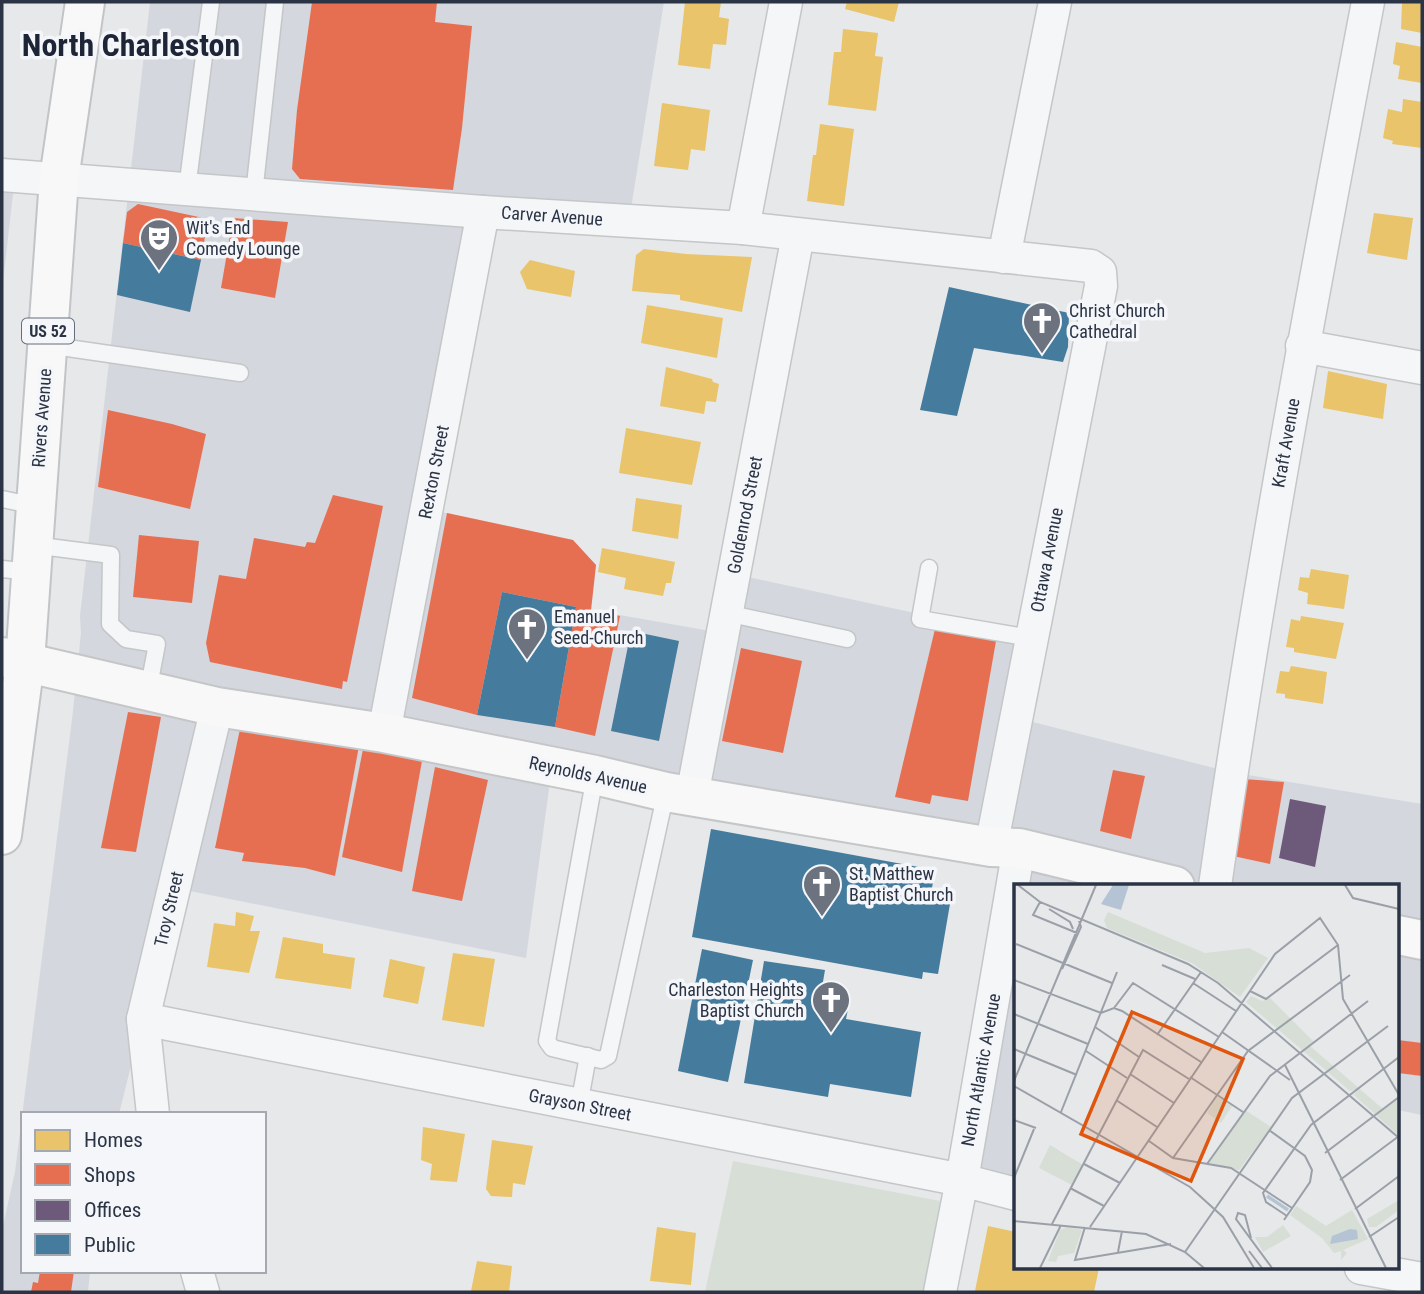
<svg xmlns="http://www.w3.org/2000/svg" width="1424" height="1294" viewBox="0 0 1424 1294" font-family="'Roboto Condensed',sans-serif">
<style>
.built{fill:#d4d7dd}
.green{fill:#d6ded6}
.homes{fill:#e9c46a}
.shops{fill:#e76f51}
.offices{fill:#6d597a}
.public{fill:#457b9d}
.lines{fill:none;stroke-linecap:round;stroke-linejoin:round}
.lane-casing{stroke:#c4c6c8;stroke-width:19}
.street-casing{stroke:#c4c6c8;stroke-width:35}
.secondary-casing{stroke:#c4c6c8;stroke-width:42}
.primary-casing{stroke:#c2c5c8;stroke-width:42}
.lane{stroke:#f5f6f7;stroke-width:16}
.street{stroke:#f5f6f7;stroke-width:32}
.secondary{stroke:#f8f8f8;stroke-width:38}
.primary{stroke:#f8f8f8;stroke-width:38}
.labels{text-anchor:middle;stroke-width:7;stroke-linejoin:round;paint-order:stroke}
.shield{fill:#f4f6f9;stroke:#676e7b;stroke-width:2}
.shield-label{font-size:16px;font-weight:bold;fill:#2b3445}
.street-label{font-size:18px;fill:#2b3445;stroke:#f4f6f9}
.poi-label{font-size:18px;fill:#2b3445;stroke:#f4f6f9;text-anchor:start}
.town-label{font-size:32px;font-weight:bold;fill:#1d2536;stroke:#f4f6f9}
.inset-river{fill:none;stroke:#b4c4d5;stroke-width:3.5}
.inset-road{fill:none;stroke:#9ba0a8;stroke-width:2}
.view{fill:#df570f;fill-opacity:0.15;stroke:#df570f;stroke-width:3.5}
.inset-edge{fill:none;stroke:#2b3445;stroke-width:3.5}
</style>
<rect width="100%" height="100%" fill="#e6e8ea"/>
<!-- built -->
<g class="built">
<polygon points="150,2 664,2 629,221 495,213 427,509 573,540 596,565 591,610 722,633 734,574 1031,638 1017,718 1230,772 1422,804 1422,1115 1398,1110 1398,886 1016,886 1016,1194 962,1180 1019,849 552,767 526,958 175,888 119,1114 23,1114 23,1271 90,1271 88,1292 2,1292 2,1230 15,1172 73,711 81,633 80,616"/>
<polygon points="2,175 15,176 2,291"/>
</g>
<!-- green -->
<polygon class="green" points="733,1161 940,1201 924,1292 705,1292"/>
<!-- homes -->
<g class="homes">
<polygon points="685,2 721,2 719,17 729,19 726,45 713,44 710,69 678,65"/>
<polygon points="847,2 899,2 894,22 845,9"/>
<polygon points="1402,2 1422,2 1422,33 1401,29"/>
<polygon points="843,29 878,33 875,56 883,57 876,111 828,105 834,52 841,52"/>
<polygon points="1396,42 1422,47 1422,83 1398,79 1400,66 1393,64"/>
<polygon points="1403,99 1422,102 1422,148 1392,144 1393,141 1383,138 1388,109 1402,112"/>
<polygon points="662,103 710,110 705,151 691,149 688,170 654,166"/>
<polygon points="820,124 854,129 844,206 807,201 813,155 816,155"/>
<polygon points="1374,213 1413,218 1407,260 1367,253"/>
<polygon points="644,249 686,254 752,257 742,312 680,300 680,295 632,291 636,255"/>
<polygon points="530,260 575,271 571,297 527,289 520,272"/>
<polygon points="647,305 723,318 717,358 641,343"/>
<polygon points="666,367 712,379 713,382 719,384 716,402 706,401 704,414 660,406"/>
<polygon points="1328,371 1387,384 1383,419 1323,408"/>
<polygon points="626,428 701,442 692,485 619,473"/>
<polygon points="636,498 682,505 678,539 632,531"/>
<polygon points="602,548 675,562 671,583 666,583 663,596 624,589 626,578 598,572"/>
<polygon points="1311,569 1349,575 1344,609 1307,604 1308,593 1298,590 1300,577 1309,578"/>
<polygon points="1301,616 1344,623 1336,659 1294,652 1294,648 1286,647 1291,619 1300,621"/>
<polygon points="1291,666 1327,672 1323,704 1285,698 1285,694 1276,693 1280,671 1289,672"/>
<polygon points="236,912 254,916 250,931 260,931 249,973 207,967 214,923 235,926"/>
<polygon points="283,937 323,944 323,953 355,958 351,989 275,978"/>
<polygon points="453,953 495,959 484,1027 442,1020"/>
<polygon points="390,959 425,967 418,1004 383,997"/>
<polygon points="423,1127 465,1134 457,1182 430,1180 432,1164 421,1160"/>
<polygon points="492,1140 533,1146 525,1185 513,1183 512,1197 491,1196 486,1189"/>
<polygon points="988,1226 1016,1232 1016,1268 1099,1268 1094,1292 975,1291"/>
<polygon points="657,1227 696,1233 691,1285 650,1281"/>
<polygon points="477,1261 512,1266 509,1292 471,1291"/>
</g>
<!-- shops -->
<g class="shops">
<polygon points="312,2 437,2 435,22 472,26 462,128 453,190 300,179 292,169 297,110"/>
<polygon points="138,204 208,219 201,260 123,243 127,212"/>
<polygon points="233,218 288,222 275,298 221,288"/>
<polygon points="108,410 172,424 206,434 190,509 98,487"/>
<polygon points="333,495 383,506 347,682 343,681 342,689 210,662 206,643 219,575 246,579 254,538 305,547 307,542 315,543"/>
<polygon points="447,513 573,540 596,565 591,610 620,616 595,736 555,727 576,607 502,592 477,715 412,698"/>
<polygon points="139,535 199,541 192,603 133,597"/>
<polygon points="935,629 996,641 968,801 932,795 930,804 895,797"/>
<polygon points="741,648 802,661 783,753 722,741"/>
<polygon points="128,712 161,717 136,852 101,848"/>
<polygon points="240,729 359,746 335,876 305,868 242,861 244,853 215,848"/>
<polygon points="363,749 422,761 402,872 342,857"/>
<polygon points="435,767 488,780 462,901 412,891"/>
<polygon points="1113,770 1145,776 1131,839 1100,831"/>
<polygon points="1243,779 1284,782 1270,864 1233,856"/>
<polygon points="1398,1040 1422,1043 1422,1076 1398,1073"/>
<polygon points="40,1271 74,1271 71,1292 31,1292 33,1282 38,1283"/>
</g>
<!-- offices -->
<polygon class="offices" points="1290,799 1326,806 1315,867 1279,858"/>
<!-- public -->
<g class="public">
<polygon points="123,243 201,260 190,312 117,295"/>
<polygon points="949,287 1069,313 1068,347 1063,362 974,348 957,416 920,410"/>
<polygon points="502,592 576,607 555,727 477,715"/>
<polygon points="631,631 679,641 659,741 611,731"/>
<polygon points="711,829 935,870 931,894 951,898 938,974 923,972 922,979 692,937"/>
<polygon points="702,949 753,960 728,1082 678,1071"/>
<polygon points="764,961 825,970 820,999 849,1004 846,1019 921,1032 911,1097 830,1084 828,1097 744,1083"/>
</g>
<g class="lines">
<defs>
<g id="lane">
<polyline points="187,189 211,2"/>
<polyline points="254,194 275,2"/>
<polyline points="47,345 240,373"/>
<polyline points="2,499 36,506"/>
<polyline points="33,545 111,555 110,624 126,639 157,644 148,691"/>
<polyline points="929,568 920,619 1031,638"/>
<polyline points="2,569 32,572"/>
<polyline points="726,613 847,639"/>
<polyline points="595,776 547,1041 552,1048 601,1060 608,1056 666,792"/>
<polyline points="579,1105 588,1056"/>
</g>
<g id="street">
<polyline points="2,175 483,212 743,228 1091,266 1100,272 1101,286 991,847"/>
<polyline points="743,228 786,2"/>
<polyline points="1004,257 1055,2"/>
<polyline points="1302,346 1422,368"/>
<polyline points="384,733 483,212"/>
<polyline points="692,796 798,235"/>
<path d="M1215,886C1257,590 1312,296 1368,2"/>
<polyline points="143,1019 962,1180 1016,1194"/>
<polyline points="153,1114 143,1019 217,707"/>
<polyline points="1361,1268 1422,1279"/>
<polyline points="197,1271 203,1292"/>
<polyline points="940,1292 962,1180 1019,848"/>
</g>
<g id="secondary">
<polyline points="2,657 217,707 384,733 595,775 666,792 991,847 1019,848 1175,886"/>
<polyline points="1398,935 1422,940"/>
</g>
<polyline id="primary" points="2,835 25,662 59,179 85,2"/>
</defs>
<!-- lane casing -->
<use href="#lane" class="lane-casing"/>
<!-- street casing -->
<use href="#street" class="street-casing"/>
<!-- secondary casing -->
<use href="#secondary" class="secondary-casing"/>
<!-- primary casing -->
<use href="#primary" class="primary-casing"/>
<!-- lane -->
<use href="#lane" class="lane"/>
<!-- street -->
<use href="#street" class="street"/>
<!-- secondary -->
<use href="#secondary" class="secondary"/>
<!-- primary -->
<use href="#primary" class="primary"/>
</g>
<!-- icons -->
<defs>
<symbol id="theatre-pin" viewBox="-11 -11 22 30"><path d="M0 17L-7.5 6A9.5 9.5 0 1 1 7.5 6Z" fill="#6c737f" stroke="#f4f6f9"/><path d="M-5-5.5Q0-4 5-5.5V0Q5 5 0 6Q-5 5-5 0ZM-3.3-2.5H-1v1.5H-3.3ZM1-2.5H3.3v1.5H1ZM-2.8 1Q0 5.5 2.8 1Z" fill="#fff"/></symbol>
<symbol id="church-pin" viewBox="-11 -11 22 30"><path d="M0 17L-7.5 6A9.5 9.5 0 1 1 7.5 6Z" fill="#6c737f" stroke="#f4f6f9"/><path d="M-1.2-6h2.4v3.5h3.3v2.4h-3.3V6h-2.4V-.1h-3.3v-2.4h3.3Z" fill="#fff"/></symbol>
</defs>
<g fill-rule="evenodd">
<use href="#theatre-pin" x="137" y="216" width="44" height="60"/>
<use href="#church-pin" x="1020" y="299" width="44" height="60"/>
<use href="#church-pin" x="505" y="605" width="44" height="60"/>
<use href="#church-pin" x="800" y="862" width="44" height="60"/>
<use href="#church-pin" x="809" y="978" width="44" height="60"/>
</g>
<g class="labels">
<!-- shield labels -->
<rect class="shield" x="22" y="318.5" width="52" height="25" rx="5"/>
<g class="shield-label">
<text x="48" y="337">US 52</text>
</g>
<!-- street labels -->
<g class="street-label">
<text transform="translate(552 216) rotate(4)" y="6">Carver Avenue</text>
<text transform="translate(42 418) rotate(-86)" y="6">Rivers Avenue</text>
<text transform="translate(1286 443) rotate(-80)" y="6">Kraft Avenue</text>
<text transform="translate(434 472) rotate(-79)" y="6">Rexton Street</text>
<text transform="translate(745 515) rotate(-79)" y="6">Goldenrod Street</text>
<text transform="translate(1047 560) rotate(-79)" y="6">Ottawa Avenue</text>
<text transform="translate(588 775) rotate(12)" y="6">Reynolds Avenue</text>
<text transform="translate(169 909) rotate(-77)" y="6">Troy Street</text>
<text transform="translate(981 1070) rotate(-80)" y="6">North Atlantic Avenue</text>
<text transform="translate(580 1105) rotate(11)" y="6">Grayson Street</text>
</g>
<!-- poi labels -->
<g class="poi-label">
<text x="186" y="234">Wit's End<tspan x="186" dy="21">Comedy Lounge</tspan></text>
<text x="1069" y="317">Christ Church<tspan x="1069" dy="21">Cathedral</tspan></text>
<text x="554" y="623">Emanuel<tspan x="554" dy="21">Seed-Church</tspan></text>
<text x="849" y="880">St. Matthew<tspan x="849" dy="21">Baptist Church</tspan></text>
<text x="804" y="996" text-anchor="end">Charleston Heights<tspan x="804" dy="21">Baptist Church</tspan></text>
</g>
<!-- town labels -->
<g class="town-label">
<text x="131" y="56">North Charleston</text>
</g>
</g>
<!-- overview -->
<g transform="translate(1014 884)">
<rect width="385" height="385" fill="#e6e8ea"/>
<path d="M94,28L191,69L235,64L254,74L226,113L178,79L93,44L90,36ZM237,112L248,117L256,114L300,158L296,162L369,225L385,213V252L340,211L344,205L336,207L232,118ZM203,213L218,222L207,239L193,229ZM231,226L257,243L225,286L194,280ZM36,261L69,281L58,301L25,284ZM385,316V326L362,343H355L353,335ZM282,322L312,342L338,326L354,355L329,366L333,369L327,376V367L320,369L308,354L276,331ZM269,341L277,352L249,368L241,353H253ZM53,343L68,346L60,369L44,372L42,378L34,377L46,346Z" fill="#d6ded6"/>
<path d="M99,1H115L107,26L87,20ZM336,345L343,346L344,355L316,360L318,352Z" fill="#b4c4d5"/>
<path class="inset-river" d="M253,312L274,326"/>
<path class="inset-road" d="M4,1L26,18L174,80L204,99L385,254M331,1L339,14L385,25M26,18L19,31L63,49M35,25L56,38L59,45M2,60L98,99M148,81L181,95M48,85L67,43L65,37M0,96L87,129L100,124L108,127L187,178M179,99L222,127M236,107L252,115L324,61M100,124L119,99L205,153M0,130L74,160M81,143L125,173M208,148L276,196M143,151L187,88M0,165L63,191M72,167L113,194M271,181L372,384M116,190L160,219M176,193L229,228M0,197L82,1M0,202L176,303L209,333L240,384M102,216L143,243M47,228L103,88M0,236L22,244M255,246L291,272L298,286L296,298L270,336M135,257L159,274L217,284L278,324M311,269L385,213M159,274L234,167L336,91M70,280L106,299M193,280L256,192L354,117M0,294L20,245M326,296L385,252M56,304L90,322M341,325L385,292M273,332L252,318L249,309L297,241L385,173M0,337L132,350L171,368L190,384M38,340L129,166L175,195M71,343L61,376L157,360M76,343L261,70L306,34L324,61L329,115L385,211M355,353L385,333M237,354L231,331L224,329L222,335L258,384M235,367L248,384M104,368L108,347M171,368L278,214L374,142M26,384L47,341"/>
<path class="view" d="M118,128L229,175L177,297L67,250Z"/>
<rect width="385" height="385" class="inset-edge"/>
</g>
<!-- border -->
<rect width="1424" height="1294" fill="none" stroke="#2b3445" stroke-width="7"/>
<!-- legend -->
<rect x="21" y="1112" width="245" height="161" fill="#f4f6f9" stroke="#a4a8b1" stroke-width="2"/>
<rect x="35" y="1130" width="35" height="21" fill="#e9c46a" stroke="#a4a8b1" stroke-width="2"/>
<text x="84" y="1147" font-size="21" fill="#2b3445">Homes</text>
<rect x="35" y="1164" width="35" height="21" fill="#e76f51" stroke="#a4a8b1" stroke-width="2"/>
<text x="84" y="1182" font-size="21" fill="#2b3445">Shops</text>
<rect x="35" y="1200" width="35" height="21" fill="#6d597a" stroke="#a4a8b1" stroke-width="2"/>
<text x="84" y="1217" font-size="21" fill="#2b3445">Offices</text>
<rect x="35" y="1234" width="35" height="21" fill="#457b9d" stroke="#a4a8b1" stroke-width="2"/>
<text x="84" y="1252" font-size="21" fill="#2b3445">Public</text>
</svg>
